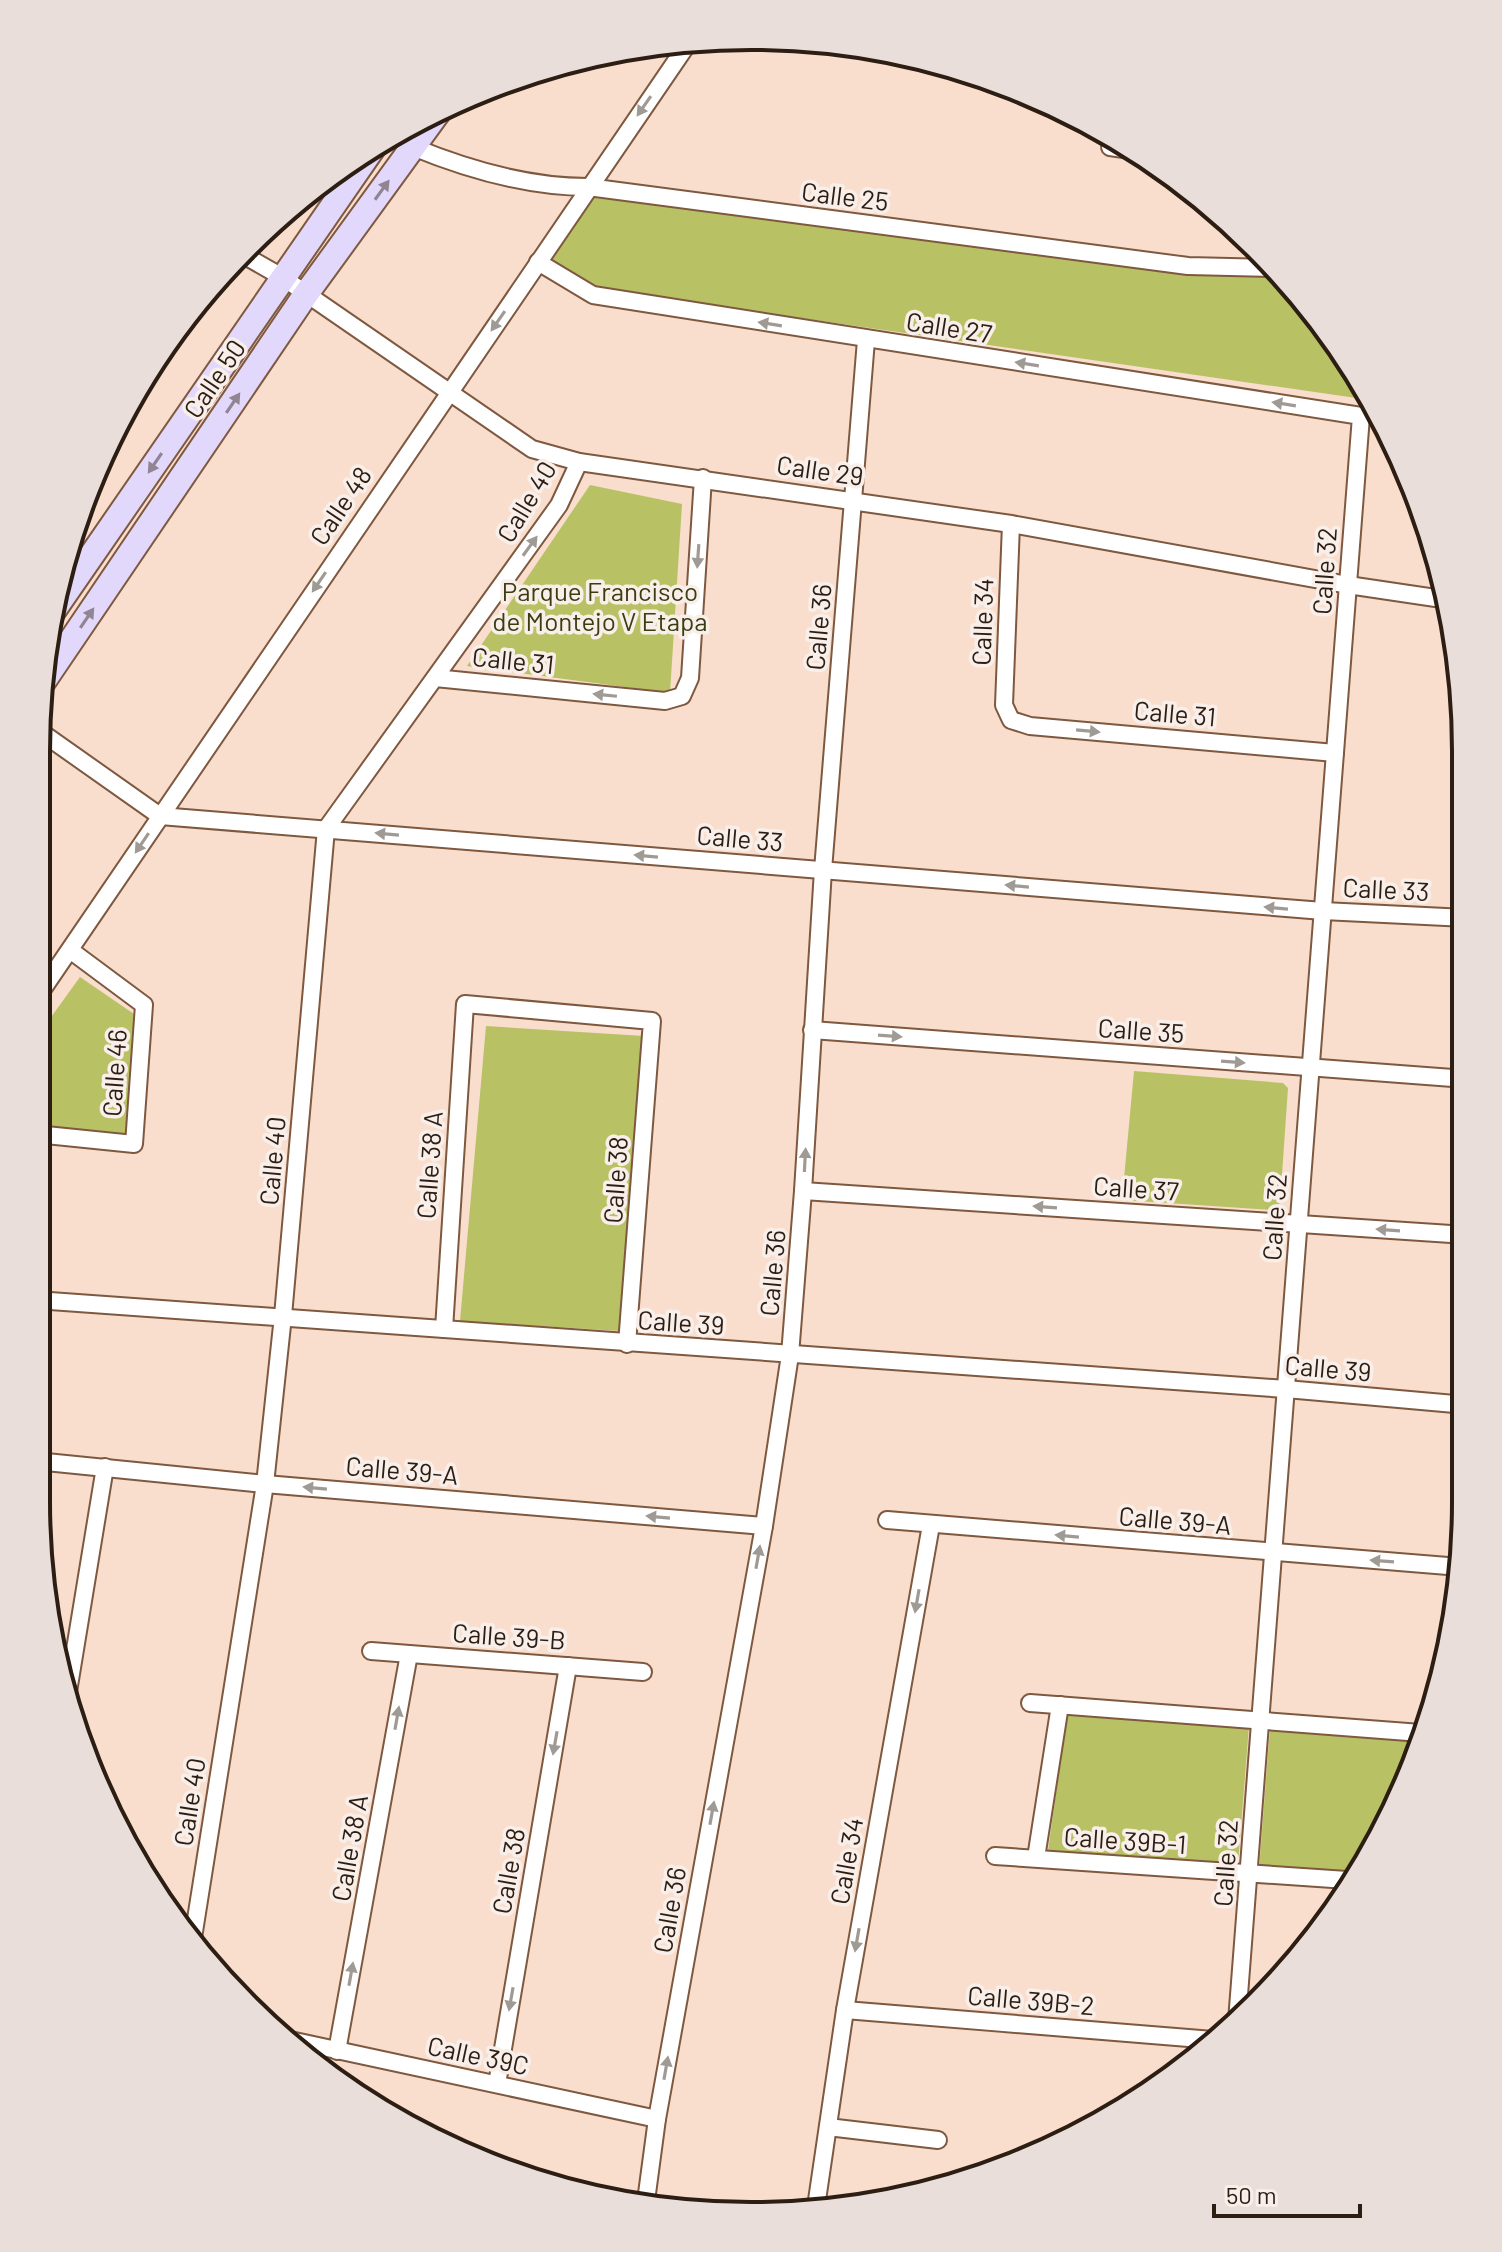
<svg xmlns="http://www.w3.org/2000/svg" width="1502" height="2252" viewBox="0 0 1502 2252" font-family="Barlow,sans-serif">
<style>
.green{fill:#b8c265}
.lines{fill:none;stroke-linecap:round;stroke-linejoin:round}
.street-casing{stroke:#7e583f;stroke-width:20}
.secondary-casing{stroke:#7e583f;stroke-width:28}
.street{stroke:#fff;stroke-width:16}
.secondary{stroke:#e2d8fc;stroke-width:24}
.oneway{fill:#a09a95}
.oneway2{fill:#918493}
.labels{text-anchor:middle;stroke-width:7;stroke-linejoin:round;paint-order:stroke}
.street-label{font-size:26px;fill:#2d1e13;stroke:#f9efea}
.park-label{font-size:26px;fill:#393d10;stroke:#f9efea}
.rim{fill:none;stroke:#2d1e13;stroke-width:4}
</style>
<rect width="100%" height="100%" fill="#f9decd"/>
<!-- green -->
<g class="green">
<polygon points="589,191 1277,270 1345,353 1360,381 1358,382 1356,398 599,289 543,265"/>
<polygon points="590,485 682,504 670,693 467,666"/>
<polygon points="80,977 134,1014 126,1136 36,1128 36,1038"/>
<polygon points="486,1026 644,1036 620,1331 460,1321"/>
<polygon points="1134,1071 1283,1083 1288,1088 1280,1203 1273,1210 1122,1200"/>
<polygon points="1067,1714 1249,1726 1238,1865 1048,1851"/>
<polygon points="1270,1728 1419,1739 1392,1818 1350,1877 1259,1869"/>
</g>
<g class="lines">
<defs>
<g id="street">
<polyline points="1115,139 1110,147 1137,151"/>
<path d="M413,147C469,170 528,187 588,187L1188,266L1275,268"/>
<polyline points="240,253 282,277 532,449 579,462 1011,524 1348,585 1449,600"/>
<polyline points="538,262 593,295 1361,416 1237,2021"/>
<polyline points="1011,524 1004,705 1011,720 1030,726 1335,753"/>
<polyline points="435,678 665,701 682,696 690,678 703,478"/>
<polyline points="38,730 160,816 1323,911 1466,918"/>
<polyline points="36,999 689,42"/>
<polyline points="812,1030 1466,1079"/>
<polyline points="36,1134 134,1144 144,1005 70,950"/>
<polyline points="803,1191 1466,1235"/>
<polyline points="36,1300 1286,1389 1466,1405"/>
<polyline points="444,1329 465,1004 652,1021 627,1344"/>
<polyline points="36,1461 265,1484 764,1526"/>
<polyline points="887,1520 1460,1567"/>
<polyline points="371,1651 643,1672"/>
<polyline points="68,1692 105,1467"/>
<polyline points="1030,1703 1421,1733"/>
<polyline points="995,1856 1347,1880"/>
<polyline points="1036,1858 1060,1705"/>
<polyline points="193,1938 265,1484 283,1316 326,829 559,505 579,462"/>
<polyline points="845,2010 1213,2040"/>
<polyline points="290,2040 657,2119"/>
<polyline points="337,2051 409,1654"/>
<polyline points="497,2084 568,1666"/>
<polyline points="828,2127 938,2140"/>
<polyline points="646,2201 657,2119 764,1526 790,1355 803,1191 823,870 866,340"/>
<polyline points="816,2207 845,2010 931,1525"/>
</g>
<g id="secondary">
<polyline points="49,617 375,145"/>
<polyline points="43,682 306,294 439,111"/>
</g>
</defs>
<!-- street casing -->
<use href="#street" class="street-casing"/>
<!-- secondary casing -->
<use href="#secondary" class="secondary-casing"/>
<!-- street -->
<use href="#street" class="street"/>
<!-- secondary -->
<use href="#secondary" class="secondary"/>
</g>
<!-- one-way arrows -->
<defs><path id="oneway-solid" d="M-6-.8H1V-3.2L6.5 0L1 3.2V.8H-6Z" transform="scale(2)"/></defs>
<g class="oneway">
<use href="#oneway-solid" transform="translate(644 106) rotate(125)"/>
<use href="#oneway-solid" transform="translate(498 321) rotate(125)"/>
<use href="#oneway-solid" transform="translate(770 324) rotate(-171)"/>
<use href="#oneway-solid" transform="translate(1027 364) rotate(-171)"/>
<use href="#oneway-solid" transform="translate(1284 404) rotate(-171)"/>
<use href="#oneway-solid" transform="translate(530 546) rotate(-54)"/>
<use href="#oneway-solid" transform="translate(698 556) rotate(94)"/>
<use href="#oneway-solid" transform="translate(319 582) rotate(124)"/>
<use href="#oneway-solid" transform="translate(605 695) rotate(-174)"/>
<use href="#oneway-solid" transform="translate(1088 731) rotate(5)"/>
<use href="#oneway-solid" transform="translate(387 834) rotate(-175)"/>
<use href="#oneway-solid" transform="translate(142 843) rotate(124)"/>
<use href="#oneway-solid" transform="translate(646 856) rotate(-175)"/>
<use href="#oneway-solid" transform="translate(1017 886) rotate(-175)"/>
<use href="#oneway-solid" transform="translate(1276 908) rotate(-175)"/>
<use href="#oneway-solid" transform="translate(890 1036) rotate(4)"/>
<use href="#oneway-solid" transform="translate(1233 1062) rotate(4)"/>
<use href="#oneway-solid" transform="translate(805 1160) rotate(-87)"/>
<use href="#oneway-solid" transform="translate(1045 1207) rotate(-176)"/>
<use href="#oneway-solid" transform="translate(1388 1230) rotate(-176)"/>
<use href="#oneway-solid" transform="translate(315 1488) rotate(-175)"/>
<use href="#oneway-solid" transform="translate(658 1517) rotate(-175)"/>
<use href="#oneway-solid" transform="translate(1067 1536) rotate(-175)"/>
<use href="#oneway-solid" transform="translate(758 1557) rotate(-80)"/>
<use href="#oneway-solid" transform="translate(1382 1561) rotate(-176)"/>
<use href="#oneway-solid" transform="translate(917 1601) rotate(100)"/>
<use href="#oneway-solid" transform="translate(397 1718) rotate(-80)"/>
<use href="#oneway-solid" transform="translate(555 1743) rotate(100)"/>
<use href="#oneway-solid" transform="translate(712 1813) rotate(-80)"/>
<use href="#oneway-solid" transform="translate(857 1940) rotate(100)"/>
<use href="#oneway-solid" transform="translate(351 1974) rotate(-80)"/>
<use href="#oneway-solid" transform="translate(511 1999) rotate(100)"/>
<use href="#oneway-solid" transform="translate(666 2068) rotate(-80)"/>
</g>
<g class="oneway2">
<use href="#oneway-solid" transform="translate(382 190) rotate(-54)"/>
<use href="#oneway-solid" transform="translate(233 403) rotate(-56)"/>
<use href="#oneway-solid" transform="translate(155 463) rotate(124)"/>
<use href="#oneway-solid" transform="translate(87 618) rotate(-56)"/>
</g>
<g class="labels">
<!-- street labels -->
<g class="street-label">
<text transform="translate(845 197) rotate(7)" y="9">Calle 25</text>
<text transform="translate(949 328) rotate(9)" y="9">Calle 27</text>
<text transform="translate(215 379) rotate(-56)" y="9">Calle 50</text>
<text transform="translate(820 471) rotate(8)" y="9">Calle 29</text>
<text transform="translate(527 502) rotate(-59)" y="9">Calle 40</text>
<text transform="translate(341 506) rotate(-56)" y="9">Calle 48</text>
<text transform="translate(1325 571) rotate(-86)" y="9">Calle 32</text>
<text transform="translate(983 622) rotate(-88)" y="9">Calle 34</text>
<text transform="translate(819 627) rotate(-85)" y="9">Calle 36</text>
<text transform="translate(513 661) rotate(6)" y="9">Calle 31</text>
<text transform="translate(1175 714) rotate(5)" y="9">Calle 31</text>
<text transform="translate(740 839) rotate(5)" y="9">Calle 33</text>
<text transform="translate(1386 890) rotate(3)" y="9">Calle 33</text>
<text transform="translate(1141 1031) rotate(4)" y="9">Calle 35</text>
<text transform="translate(115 1073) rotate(-86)" y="9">Calle 46</text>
<text transform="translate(273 1161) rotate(-85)" y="9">Calle 40</text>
<text transform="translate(430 1165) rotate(-86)" y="9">Calle 38 A</text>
<text transform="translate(616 1180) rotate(-86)" y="9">Calle 38</text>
<text transform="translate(1136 1189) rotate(4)" y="9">Calle 37</text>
<text transform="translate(1275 1217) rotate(-86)" y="9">Calle 32</text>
<text transform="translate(773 1273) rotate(-85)" y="9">Calle 36</text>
<text transform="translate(681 1323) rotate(4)" y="9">Calle 39</text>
<text transform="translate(1328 1369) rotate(5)" y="9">Calle 39</text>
<text transform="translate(402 1471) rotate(5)" y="9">Calle 39-A</text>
<text transform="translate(1175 1521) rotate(5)" y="9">Calle 39-A</text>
<text transform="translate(509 1637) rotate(4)" y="9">Calle 39-B</text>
<text transform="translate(190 1802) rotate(-81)" y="9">Calle 40</text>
<text transform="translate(1125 1841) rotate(4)" y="9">Calle 39B-1</text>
<text transform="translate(350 1848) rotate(-80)" y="9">Calle 38 A</text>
<text transform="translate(847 1861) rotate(-80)" y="9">Calle 34</text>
<text transform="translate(1226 1863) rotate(-86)" y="9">Calle 32</text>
<text transform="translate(509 1871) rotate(-80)" y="9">Calle 38</text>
<text transform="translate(670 1910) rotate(-80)" y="9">Calle 36</text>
<text transform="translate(1031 2001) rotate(5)" y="9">Calle 39B-2</text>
<text transform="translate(478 2056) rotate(12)" y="9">Calle 39C</text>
</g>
<!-- park labels -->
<g class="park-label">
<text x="600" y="601">Parque Francisco<tspan x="600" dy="30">de Montejo V Etapa</tspan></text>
</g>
</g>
<!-- crop -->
<path d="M0 0H1502V2252H0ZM751 50H751A701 701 0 0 1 1452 751V1501A701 701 0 0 1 751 2202H751A701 701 0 0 1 50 1501V751A701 701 0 0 1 751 50Z" fill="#e9ded9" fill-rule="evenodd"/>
<path class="rim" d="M751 50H751A701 701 0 0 1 1452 751V1501A701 701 0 0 1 751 2202H751A701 701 0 0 1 50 1501V751A701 701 0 0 1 751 50Z"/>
<!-- scale -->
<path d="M1214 2204v12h146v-12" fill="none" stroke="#2d1e13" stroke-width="4"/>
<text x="1226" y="2204" font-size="24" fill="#2d1e13" stroke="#f9efea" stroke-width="6" paint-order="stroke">50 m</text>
</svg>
